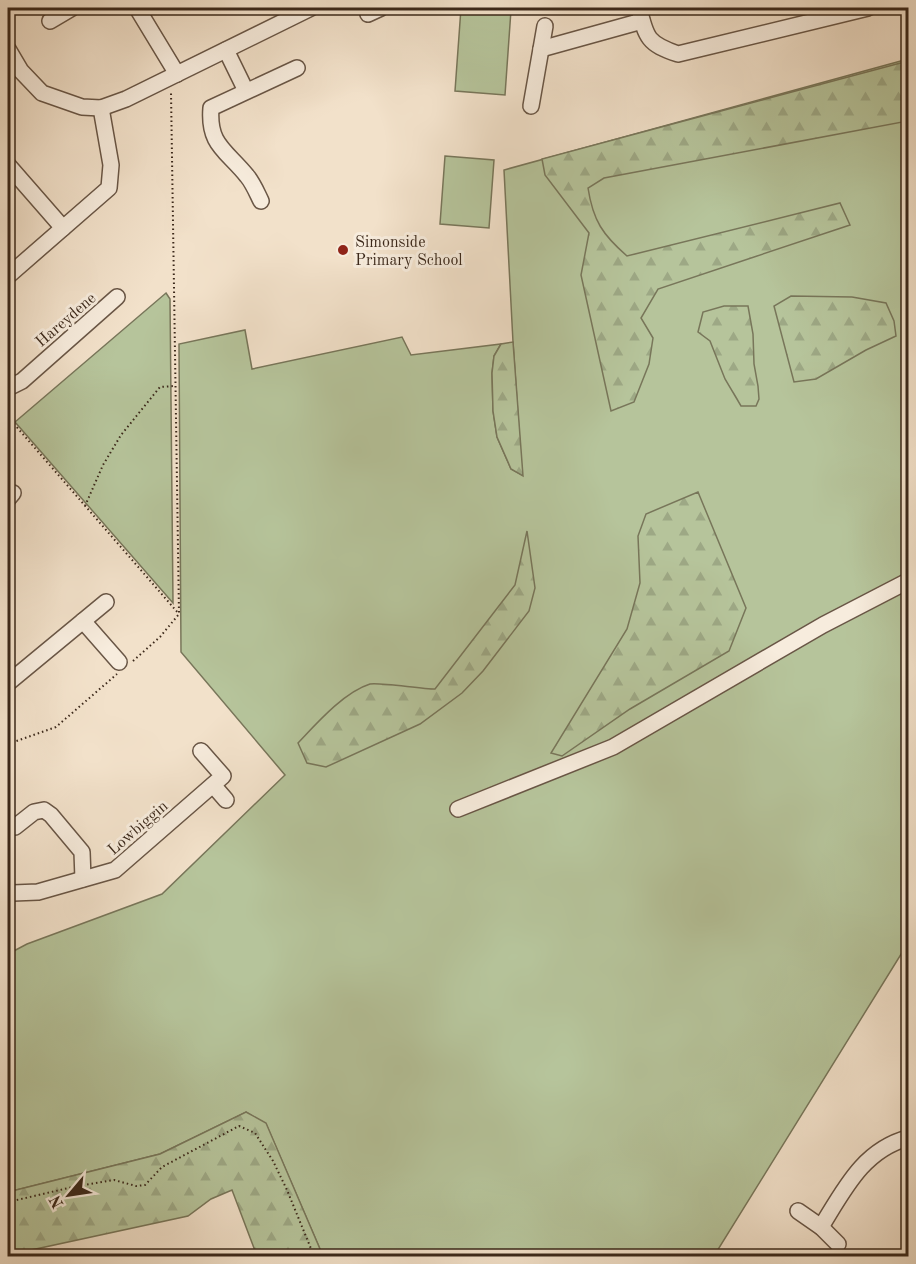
<svg xmlns="http://www.w3.org/2000/svg" width="916" height="1264" viewBox="0 0 916 1264" font-family="'Old Standard TT',serif">
<style>
.grass{fill:#b6c49b;stroke:#78765a;stroke-width:1.5}
.forest{fill:url(#forest-firs);stroke:#78765a;stroke-width:1.5}
.lines{fill:none;stroke-linecap:round;stroke-linejoin:round}
.minor-casing{stroke:#695646;stroke-width:18}
.path{stroke:#3b281a;stroke-width:2;stroke-dasharray:1.5 3;stroke-linecap:butt}
.minor{stroke:#f7ecdd;stroke-width:15}
.poi-dot{fill:#8f2418;stroke:#f7ecdd;stroke-width:2}
.labels{text-anchor:middle;stroke-width:6;stroke-linejoin:round;paint-order:stroke}
.poi-label{font-size:16px;fill:#3b281a;stroke:#f7ecdd;text-anchor:start}
.street-label{font-size:16px;fill:#3b281a;stroke:#f7ecdd}
</style>
<defs>
<pattern id="forest-firs" width="22" height="20" patternUnits="userSpaceOnUse" patternTransform="scale(1.5)"><rect width="22" height="20" fill="#b6c49b"/><path d="M5 1l3.5 6h-7zM16 11l3.5 6h-7z" fill="#9da885"/></pattern>
</defs>
<rect width="100%" height="100%" fill="#f2e1ca"/>
<filter id="stains"><feTurbulence type="fractalNoise" baseFrequency=".00333" numOctaves="4"/><feColorMatrix values="0 0 0 0 .2 0 0 0 0 .09 0 0 0 0 .02 0 0 0 .5 -.17"/></filter>
<radialGradient id="worn" r=".72"><stop offset=".6" stop-color="#630" stop-opacity="0"/><stop offset="1" stop-color="#630" stop-opacity=".3"/></radialGradient>
<!-- grass -->
<g class="grass">
<polygon points="461,8 511,10 505,95 455,91"/>
<polygon points="908,59 908,943 714,1256 323,1256 266,1124 246,1112 160,1154 8,1192 8,954 27,944 162,894 285,775 181,652 179,344 245,330 252,369 402,337 411,355 501,344 494,356 492,373 493,411 497,437 511,469 522,475 513,342 504,170"/>
<polygon points="445,156 494,160 489,228 440,224"/>
<polygon points="166,293 170,299 173,603 15,422"/>
</g>
<!-- forest -->
<g class="forest">
<path d="M908,61V121L604,178L588,188C593,221 603,235 627,256L840,203L850,225L658,289L641,318L653,338L649,364L634,402L611,411L581,275L589,233L545,175L542,159Z"/>
<polygon points="791,296 852,297 886,303 894,321 896,336 866,350 816,379 794,382 774,306"/>
<polygon points="724,306 748,306 753,334 754,364 758,386 759,399 756,406 741,406 725,379 710,341 698,332 703,312"/>
<polygon points="513,342 523,476 511,469 497,437 493,411 492,373 494,356 501,344"/>
<polygon points="698,492 746,608 729,651 630,709 562,756 551,753 627,629 640,583 638,536 646,514"/>
<path d="M527,531L535,588L529,611L483,671L462,693L420,724L326,767L307,763L298,743C316,724 344,692 370,684C379,682 421,689 435,689L515,585Z"/>
<polygon points="246,1112 266,1123 323,1256 257,1256 232,1190 211,1199 188,1216 8,1255 8,1192 160,1154"/>
</g>
<g class="lines">
<defs>
<g id="minor">
<polyline points="137,8 177,74"/>
<path d="M639,8C646,38 648,44 678,54L868,8"/>
<polyline points="368,14 381,8"/>
<polyline points="50,21 72,8"/>
<polyline points="8,49 21,71 42,93 82,107 101,108 126,99 311,8"/>
<polyline points="541,49 642,21"/>
<polyline points="226,50 246,91"/>
<polyline points="531,106 545,26"/>
<polyline points="8,165 63,228"/>
<path d="M261,201C257,193 253,183 247,176C226,150 208,145 211,108L297,68"/>
<polyline points="8,276 109,188 111,165 101,108"/>
<polyline points="8,388 22,381 117,297"/>
<polyline points="8,499 13,493"/>
<polyline points="83,621 119,662"/>
<polyline points="8,683 106,602"/>
<polyline points="213,785 226,800"/>
<polyline points="458,809 613,747 823,625 908,581"/>
<polyline points="15,827 34,812 44,810 51,815 82,852 83,879"/>
<polyline points="8,890 13,893 38,892 115,870 223,776 201,751"/>
<polyline points="798,1211 821,1227 838,1244"/>
<path d="M821,1227C844,1190 863,1150 908,1138"/>
</g>
</defs>
<!-- minor casing -->
<use href="#minor" class="minor-casing"/>
<!-- path -->
<g class="path">
<polyline points="155,14 166,8"/>
<polyline points="8,417 179,614"/>
<polyline points="85,506 103,465 121,435 160,387 174,386"/>
<polyline points="133,661 160,637 179,614 171,92"/>
<polyline points="8,744 56,727 117,674"/>
<polyline points="8,947 10,945 12,906"/>
<polyline points="8,1202 73,1187 114,1180 136,1186 145,1185 162,1167 239,1126 255,1133 273,1161 287,1190 314,1256"/>
</g>
<!-- minor -->
<use href="#minor" class="minor"/>
</g>
<!-- markers -->
<circle class="poi-dot" cx="343" cy="250" r="6"/>
<g class="labels">
<!-- poi labels -->
<g class="poi-label">
<text x="355" y="247">Simonside<tspan x="355" dy="18">Primary School</tspan></text>
</g>
<!-- street labels -->
<g class="street-label">
<text transform="translate(65 319) rotate(-41)" y="6">Hareydene</text>
<text transform="translate(137 827) rotate(-41)" y="6">Lowbiggin</text>
</g>
</g>
<!-- margin -->
<rect width="916" height="1264" fill="none" stroke="#f2e1ca" stroke-width="30"/>
<rect x="9" y="9" width="898" height="1246" fill="none" stroke="#3b281a" stroke-width="3"/>
<rect x="15" y="15" width="886" height="1234" fill="none" stroke="#3b281a" stroke-width="1.5"/>
<!-- north arrow -->
<g transform="translate(69 1195) rotate(241)" stroke="#f7ecdd" stroke-width="4.5" paint-order="stroke">
<path d="M0-4.5L10 22L0 15L-10 22Z" fill="#3b281a"/>
<text y="-9" font-size="16" font-weight="bold" text-anchor="middle" fill="#3b281a">N</text>
</g>
<rect width="100%" height="100%" filter="url(#stains)"/>
<rect width="100%" height="100%" fill="url(#worn)"/>
</svg>
